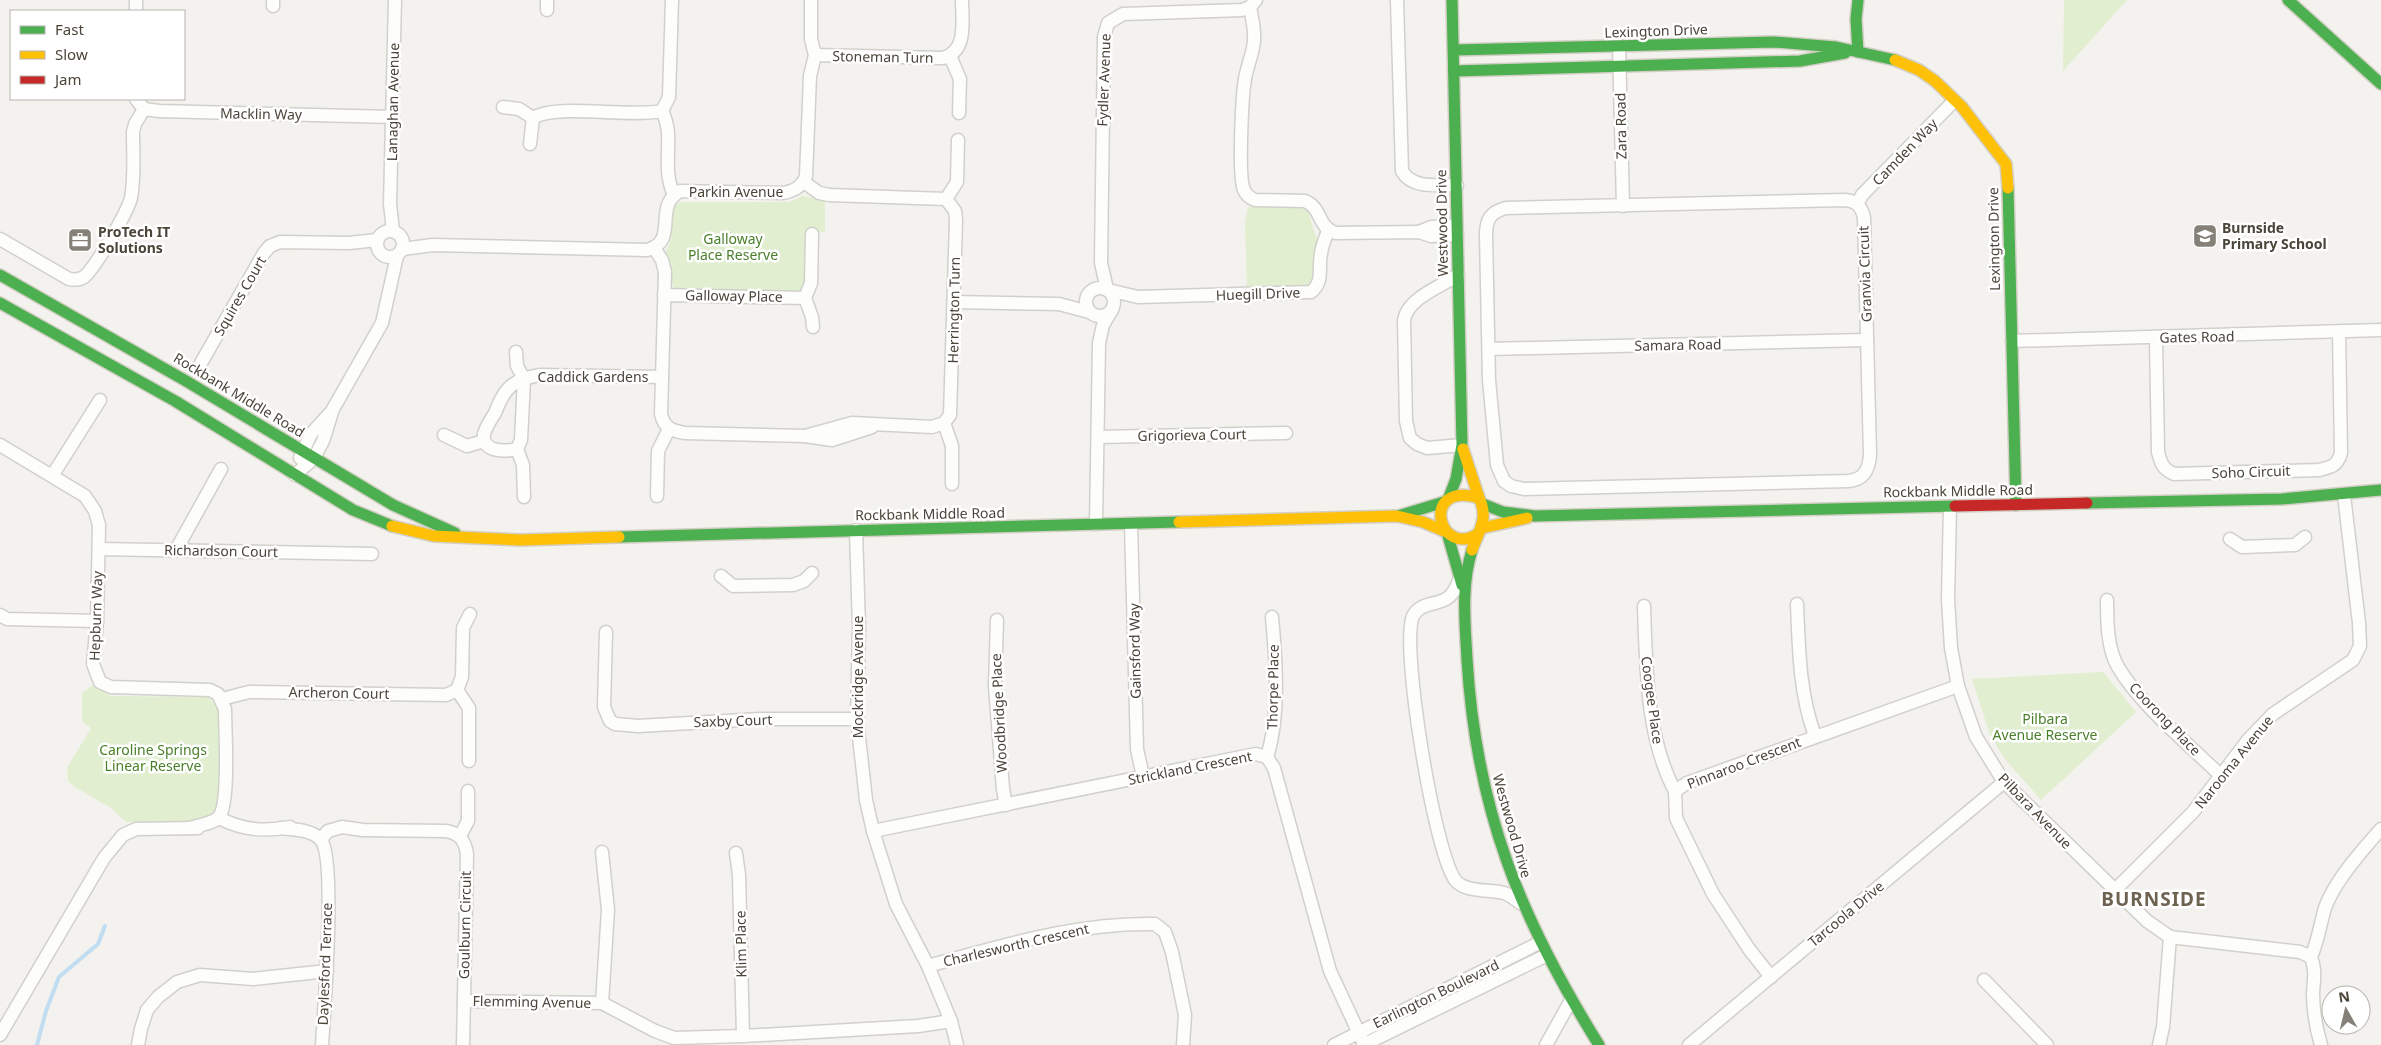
<svg xmlns="http://www.w3.org/2000/svg" width="2381" height="1045" viewBox="0 0 2381 1045" font-family="'Noto Sans',sans-serif">
<style>
.green{fill:#e1eecf}
.lines{fill:none;stroke-linecap:round;stroke-linejoin:round}
.stream{stroke:#c0ddf1;stroke-width:4}
.street-casing{stroke:#d2d0cb;stroke-width:15}
.fast-casing{stroke:#d3cfc5;stroke-width:14}
.slow-casing{stroke:#d3cfc5;stroke-width:14}
.jam-casing{stroke:#d3cfc5;stroke-width:14}
.street{stroke:#fdfdfc;stroke-width:12}
.fast{stroke:#4caf50;stroke-width:11}
.slow{stroke:#ffc107;stroke-width:11}
.jam{stroke:#c62828;stroke-width:11}
.labels{text-anchor:middle;stroke-width:5;stroke-linejoin:round;paint-order:stroke}
.street-label{font-size:14px;fill:#4b4439;stroke:#fff}
.poi-label{font-size:14px;font-weight:bold;fill:#4b4439;stroke:#fff;text-anchor:start}
.park-label{font-size:14px;fill:#4a7f2a;stroke:#fff}
.district-label{font-size:19px;font-weight:bold;letter-spacing:1px;fill:#6e6250;stroke:#fff}
</style>
<rect width="100%" height="100%" fill="#f4f2ee"/>
<!-- green -->
<g class="green">
<polygon points="2064,0 2127,0 2063,71"/>
<polygon points="802,196 825,200 825,232 806,233 807,281 800,294 681,293 674,289 665,254 671,240 673,212 674,207 680,202 790,202"/>
<polygon points="1248,207 1299,207 1308,211 1318,244 1314,279 1304,288 1247,288 1245,223"/>
<polygon points="2103,672 2136,712 2041,800 2004,758 1990,735 1972,679"/>
<polygon points="93,685 111,696 208,697 218,708 220,802 217,814 198,822 126,822 111,808 75,787 68,781 67,768 91,728 82,721 82,693"/>
</g>
<g class="lines">
<!-- stream -->
<polyline class="stream" points="37,1045 46,1011 59,977 98,944 105,926"/>
<defs>
<g id="street">
<path d="M1397,0L1402,171C1412,189 1438,185 1457,185"/>
<polyline points="273,6 273,0"/>
<path d="M1250,7C1252,18 1255,29 1254,41C1253,54 1247,66 1245,79C1242,96 1238,177 1244,190C1246,195 1250,198 1255,200L1305,201C1322,208 1317,226 1335,233L1419,232L1431,236L1457,235"/>
<polyline points="547,10 547,0"/>
<polyline points="136,11 136,0"/>
<polyline points="1619,47 1623,206"/>
<path d="M815,55L943,58C968,51 962,21 962,0"/>
<polyline points="950,56 960,79 959,113"/>
<polyline points="136,99 144,109 159,111 393,117"/>
<polyline points="503,107 519,109 533,118"/>
<path d="M662,111C676,138 660,165 674,195"/>
<path d="M530,144L533,118C557,103 627,118 662,111L669,97L672,0"/>
<polyline points="804,182 819,193 829,195 946,199 955,211 956,220 950,415 944,423 932,427 852,423 805,436"/>
<polyline points="946,199 957,182 958,140"/>
<path d="M1845,200C1857,201 1862,207 1864,218L1870,455C1869,469 1864,480 1848,481L1524,489L1511,486L1504,481L1497,465L1489,380L1486,235C1486,220 1490,212 1506,208Z"/>
<polyline points="1857,204 1862,195 1954,101"/>
<circle cx="390" cy="244" r="13"/>
<polyline points="393,231 390,204 395,0"/>
<polyline points="1419,232 1431,227 1456,226"/>
<polyline points="812,234 811,283 805,298 812,317 813,327"/>
<path d="M0,239L69,279C74,280 79,280 84,277C95,268 127,213 131,198C135,177 133,153 133,132L135,124L144,109"/>
<path d="M654,248L662,260L665,272L661,414C664,428 672,431 685,433L805,436L832,440L872,427"/>
<path d="M402,249L433,245L647,250C680,241 652,207 680,191L783,193C794,191 802,187 806,176L810,76L815,55L811,39V0"/>
<path d="M1458,275C1440,287 1408,298 1404,320L1406,421L1410,438L1417,444L1427,448L1462,445"/>
<circle cx="1100" cy="302" r="14"/>
<polyline points="1107,289 1101,263 1104,37 1108,23 1123,14 1242,10 1250,7 1256,0"/>
<path d="M1108,290L1138,297L1311,292C1324,282 1318,269 1321,254C1322,246 1325,238 1328,231"/>
<polyline points="664,295 805,298"/>
<polyline points="954,302 1059,304 1089,312"/>
<path d="M2156,338L2158,452C2161,464 2163,469 2174,474L2319,470C2332,467 2337,466 2341,453L2339,332"/>
<polyline points="2012,341 2381,330"/>
<polyline points="1489,349 1867,340"/>
<path d="M516,352L517,366L524,379L521,440L517,449C505,452 481,452 484,434C486,427 491,419 495,413C499,403 503,393 511,386C519,379 530,377 540,375L662,377"/>
<polyline points="201,363 264,253 270,246 280,242 349,243 377,240"/>
<polyline points="944,423 952,446 952,484"/>
<polyline points="444,435 467,446 484,441"/>
<polyline points="1098,437 1286,433"/>
<path d="M0,445L85,496L95,511L99,525L97,621L93,664L100,682L111,687L210,690L218,694L225,709C225,729 230,803 219,817C213,824 198,825 190,828"/>
<polyline points="517,449 523,465 524,497"/>
<polyline points="300,458 311,434 330,413"/>
<polyline points="295,475 314,458 323,441 333,409 382,323 397,256"/>
<polyline points="52,476 100,400"/>
<polyline points="657,496 658,451 669,429"/>
<polyline points="1950,507 1948,599 1951,648 1958,686 1976,737 2004,782 2147,921 2170,937 2300,952 2311,957"/>
<polyline points="1096,524 1099,343 1103,325 1112,310"/>
<polyline points="1131,524 1137,749 1143,777"/>
<polyline points="856,530 859,627 857,719 866,800 873,831 896,904 928,966 951,1021 957,1045"/>
<polyline points="2230,539 2242,547 2295,545 2305,537"/>
<polyline points="99,549 372,554"/>
<polyline points="176,550 221,469"/>
<polyline points="721,576 733,586 793,585 804,581 812,573"/>
<path d="M1460,578C1457,585 1455,592 1449,597C1438,606 1421,601 1413,616C1400,645 1435,857 1456,881C1467,893 1490,889 1504,893C1510,895 1515,899 1520,903"/>
<path d="M2107,600C2107,621 2107,648 2118,667C2141,706 2189,744 2221,776"/>
<path d="M1797,604C1799,649 1799,692 1815,736"/>
<path d="M1644,606C1646,665 1646,738 1675,791"/>
<polyline points="0,615 7,619 97,621"/>
<polyline points="997,620 995,686 1003,789 1006,805"/>
<polyline points="606,632 604,707 610,721 615,724 638,726 760,719 857,719"/>
<polyline points="457,690 469,708 469,761"/>
<polyline points="222,699 249,692 446,695 457,690 462,677 463,628 470,614"/>
<path d="M1267,757C1280,715 1276,660 1272,617"/>
<path d="M219,818C242,830 264,832 290,827"/>
<path d="M281,828C293,830 312,829 321,840C336,858 324,1014 322,1045"/>
<polyline points="873,831 1256,754 1267,757 1274,768 1330,971 1364,1044"/>
<polyline points="460,836 468,821 468,791"/>
<path d="M321,839L328,831L342,827L363,830L446,831C459,833 465,840 467,854L463,1045"/>
<polyline points="736,853 739,875 743,1036"/>
<polyline points="2114,891 2193,812 2248,740 2273,714 2353,660 2360,646 2359,623 2344,495"/>
<path d="M928,966C1002,946 1077,922 1155,924L1165,932L1172,952L1185,1015L1183,1045"/>
<polyline points="1771,977 1749,949 1713,894 1676,818 1675,791 1687,783 1958,686"/>
<polyline points="1984,980 2047,1045"/>
<polyline points="464,1001 602,1003 655,1031 674,1038 743,1036 918,1026 951,1021"/>
<polyline points="602,1003 608,910 602,852"/>
<polyline points="0,1035 104,858 123,835 136,829 198,828"/>
<polyline points="138,1045 141,1029 147,1010 158,997 177,982 200,975 253,979 327,971"/>
<polyline points="1334,1045 1539,943"/>
<polyline points="1363,1045 1545,956"/>
<polyline points="1546,1045 1570,1002"/>
<polyline points="1689,1045 2004,782"/>
<polyline points="2159,1045 2163,1027 2170,937"/>
<path d="M2321,1045C2316,1028 2313,1011 2313,993C2314,979 2316,970 2311,957C2318,941 2320,925 2325,908C2334,882 2362,850 2381,829"/>
</g>
<g id="fast">
<polyline points="1858,0 1856,19 1858,52"/>
<polyline points="2288,0 2381,84"/>
<polyline points="1454,50 1774,42 1836,47 1895,60"/>
<polyline points="1454,71 1800,61 1845,53"/>
<polyline points="2008,188 2016,505"/>
<polyline points="0,275 186,381 393,505 455,533"/>
<polyline points="0,303 175,401 353,510 392,526"/>
<polyline points="1449,497 1456,479 1462,445 1452,0"/>
<polyline points="2087,503 2282,499 2381,490"/>
<polyline points="1483,504 1503,512 1535,516 1955,506"/>
<polyline points="1398,516 1444,502"/>
<polyline points="1448,536 1462,585"/>
<polyline points="619,537 1179,522"/>
<path d="M1472,550C1461,585 1465,623 1467,659C1476,810 1520,918 1599,1045"/>
</g>
<g id="slow">
<polyline points="1895,60 1919,70 1935,81 1962,107 2006,164 2008,188"/>
<polyline points="1463,449 1479,498"/>
<polyline points="1179,522 1397,516 1423,522 1444,531"/>
<polyline points="392,526 434,536 521,540 619,537"/>
<polyline points="1482,528 1527,518"/>
<path d="M1472,550C1479,531 1489,517 1479,498C1418,480 1439,561 1479,533"/>
</g>
<polyline id="jam" points="1955,506 2087,503"/>
</defs>
<!-- street casing -->
<use href="#street" class="street-casing"/>
<!-- fast casing -->
<use href="#fast" class="fast-casing"/>
<!-- slow casing -->
<use href="#slow" class="slow-casing"/>
<!-- jam casing -->
<use href="#jam" class="jam-casing"/>
<!-- street -->
<use href="#street" class="street"/>
<!-- fast -->
<use href="#fast" class="fast"/>
<!-- slow -->
<use href="#slow" class="slow"/>
<!-- jam -->
<use href="#jam" class="jam"/>
</g>
<!-- icons -->
<defs>
<symbol id="school-square" viewBox="-11 -11 22 22"><rect x="-9" y="-9" width="18" height="18" rx="4" fill="#868178" stroke="#fff"/><path d="M0-5L7-2L0 1L-7-2ZM-4 1L0 2.5L4 1V4Q0 6-4 4Z" fill="#fff"/></symbol>
<symbol id="office-square" viewBox="-11 -11 22 22"><rect x="-9" y="-9" width="18" height="18" rx="4" fill="#868178" stroke="#fff"/><path d="M-6-3h4V-5.5h4V-3h4V5H-6ZM-1-4.5V-3h2v-1.5ZM-6 0V1H6V0Z" fill="#fff"/></symbol>
</defs>
<g fill-rule="evenodd">
<use href="#school-square" x="2191" y="222" width="28" height="28"/>
<use href="#office-square" x="66" y="226" width="28" height="28"/>
</g>
<g class="labels">
<!-- street labels -->
<g class="street-label">
<text transform="translate(1656 31) rotate(-2)" y="5">Lexington Drive</text>
<text transform="translate(883 57) rotate(1)" y="5">Stoneman Turn</text>
<text transform="translate(1104 80) rotate(-88)" y="5">Fydler Avenue</text>
<text transform="translate(393 102) rotate(-89)" y="5">Lanaghan Avenue</text>
<text transform="translate(261 114) rotate(1)" y="5">Macklin Way</text>
<text transform="translate(1621 126) rotate(-91)" y="5">Zara Road</text>
<text transform="translate(1905 152) rotate(-46)" y="5">Camden Way</text>
<text x="736" y="197">Parkin Avenue</text>
<text transform="translate(1442 223) rotate(-91)" y="5">Westwood Drive</text>
<text transform="translate(1994 239) rotate(-91)" y="5">Lexington Drive</text>
<text transform="translate(1865 274) rotate(-92)" y="5">Granvia Circuit</text>
<text transform="translate(1258 294) rotate(-2)" y="5">Huegill Drive</text>
<text transform="translate(240 296) rotate(-60)" y="5">Squires Court</text>
<text transform="translate(734 296) rotate(1)" y="5">Galloway Place</text>
<text transform="translate(954 310) rotate(-89)" y="5">Herrington Turn</text>
<text transform="translate(2197 337) rotate(-1)" y="5">Gates Road</text>
<text transform="translate(1678 345) rotate(-1)" y="5">Samara Road</text>
<text x="593" y="382">Caddick Gardens</text>
<text transform="translate(239 395) rotate(31)" y="5">Rockbank Middle Road</text>
<text transform="translate(1192 435) rotate(-1)" y="5">Grigorieva Court</text>
<text transform="translate(2251 472) rotate(-2)" y="5">Soho Circuit</text>
<text transform="translate(1958 491) rotate(-1)" y="5">Rockbank Middle Road</text>
<text transform="translate(930 514) rotate(-1)" y="5">Rockbank Middle Road</text>
<text transform="translate(221 551) rotate(1)" y="5">Richardson Court</text>
<text transform="translate(96 616) rotate(-88)" y="5">Hepburn Way</text>
<text transform="translate(1135 651) rotate(-91)" y="5">Gainsford Way</text>
<text transform="translate(858 677) rotate(-90)" y="5">Mockridge Avenue</text>
<text transform="translate(1273 687) rotate(-89)" y="5">Thorpe Place</text>
<text transform="translate(339 693) rotate(1)" y="5">Archeron Court</text>
<text transform="translate(1652 700) rotate(82)" y="5">Coogee Place</text>
<text transform="translate(999 713) rotate(-93)" y="5">Woodbridge Place</text>
<text transform="translate(2165 719) rotate(46)" y="5">Coorong Place</text>
<text transform="translate(733 721) rotate(-2)" y="5">Saxby Court</text>
<text transform="translate(2234 762) rotate(-51)" y="5">Narooma Avenue</text>
<text transform="translate(1744 763) rotate(-21)" y="5">Pinnaroo Crescent</text>
<text transform="translate(1190 768) rotate(-11)" y="5">Strickland Crescent</text>
<text transform="translate(2035 811) rotate(46)" y="5">Pilbara Avenue</text>
<text transform="translate(1512 826) rotate(74)" y="5">Westwood Drive</text>
<text transform="translate(1846 914) rotate(-40)" y="5">Tarcoola Drive</text>
<text transform="translate(465 925) rotate(-89)" y="5">Goulburn Circuit</text>
<text transform="translate(741 944) rotate(-91)" y="5">Klim Place</text>
<text transform="translate(1016 945) rotate(-13)" y="5">Charlesworth Crescent</text>
<text transform="translate(325 964) rotate(-88)" y="5">Daylesford Terrace</text>
<text transform="translate(1436 994) rotate(-26)" y="5">Earlington Boulevard</text>
<text transform="translate(532 1002) rotate(1)" y="5">Flemming Avenue</text>
</g>
<!-- poi labels -->
<g class="poi-label">
<text x="2222" y="233">Burnside<tspan x="2222" dy="16">Primary School</tspan></text>
<text x="98" y="237">ProTech IT<tspan x="98" dy="16">Solutions</tspan></text>
</g>
<!-- park labels -->
<g class="park-label">
<text x="733" y="244">Galloway<tspan x="733" dy="16">Place Reserve</tspan></text>
<text x="2045" y="724">Pilbara<tspan x="2045" dy="16">Avenue Reserve</tspan></text>
<text x="153" y="755">Caroline Springs<tspan x="153" dy="16">Linear Reserve</tspan></text>
</g>
<!-- district labels -->
<g class="district-label">
<text x="2154" y="906">BURNSIDE</text>
</g>
</g>
<!-- legend -->
<rect x="10" y="10" width="175" height="90" fill="#ffffff" stroke="#b7b4b0"/>
<rect x="20" y="26" width="25" height="8" fill="#4caf50" stroke="#b7b4b0"/>
<text x="55" y="35" font-size="15" fill="#4b4439">Fast</text>
<rect x="20" y="51" width="25" height="8" fill="#ffc107" stroke="#b7b4b0"/>
<text x="55" y="60" font-size="15" fill="#4b4439">Slow</text>
<rect x="20" y="76" width="25" height="8" fill="#c62828" stroke="#b7b4b0"/>
<text x="55" y="85" font-size="15" fill="#4b4439">Jam</text>
<!-- north arrow -->
<g transform="translate(2346 1010) rotate(352)"><circle r="24" fill="#ffffff" stroke="#b7b4b0"/>
<path d="M0-4L9 19L0 12L-9 19Z" fill="#868178"/>
<text y="-8" font-size="14" font-weight="bold" text-anchor="middle" fill="#4b4439">N</text>
</g>
</svg>
